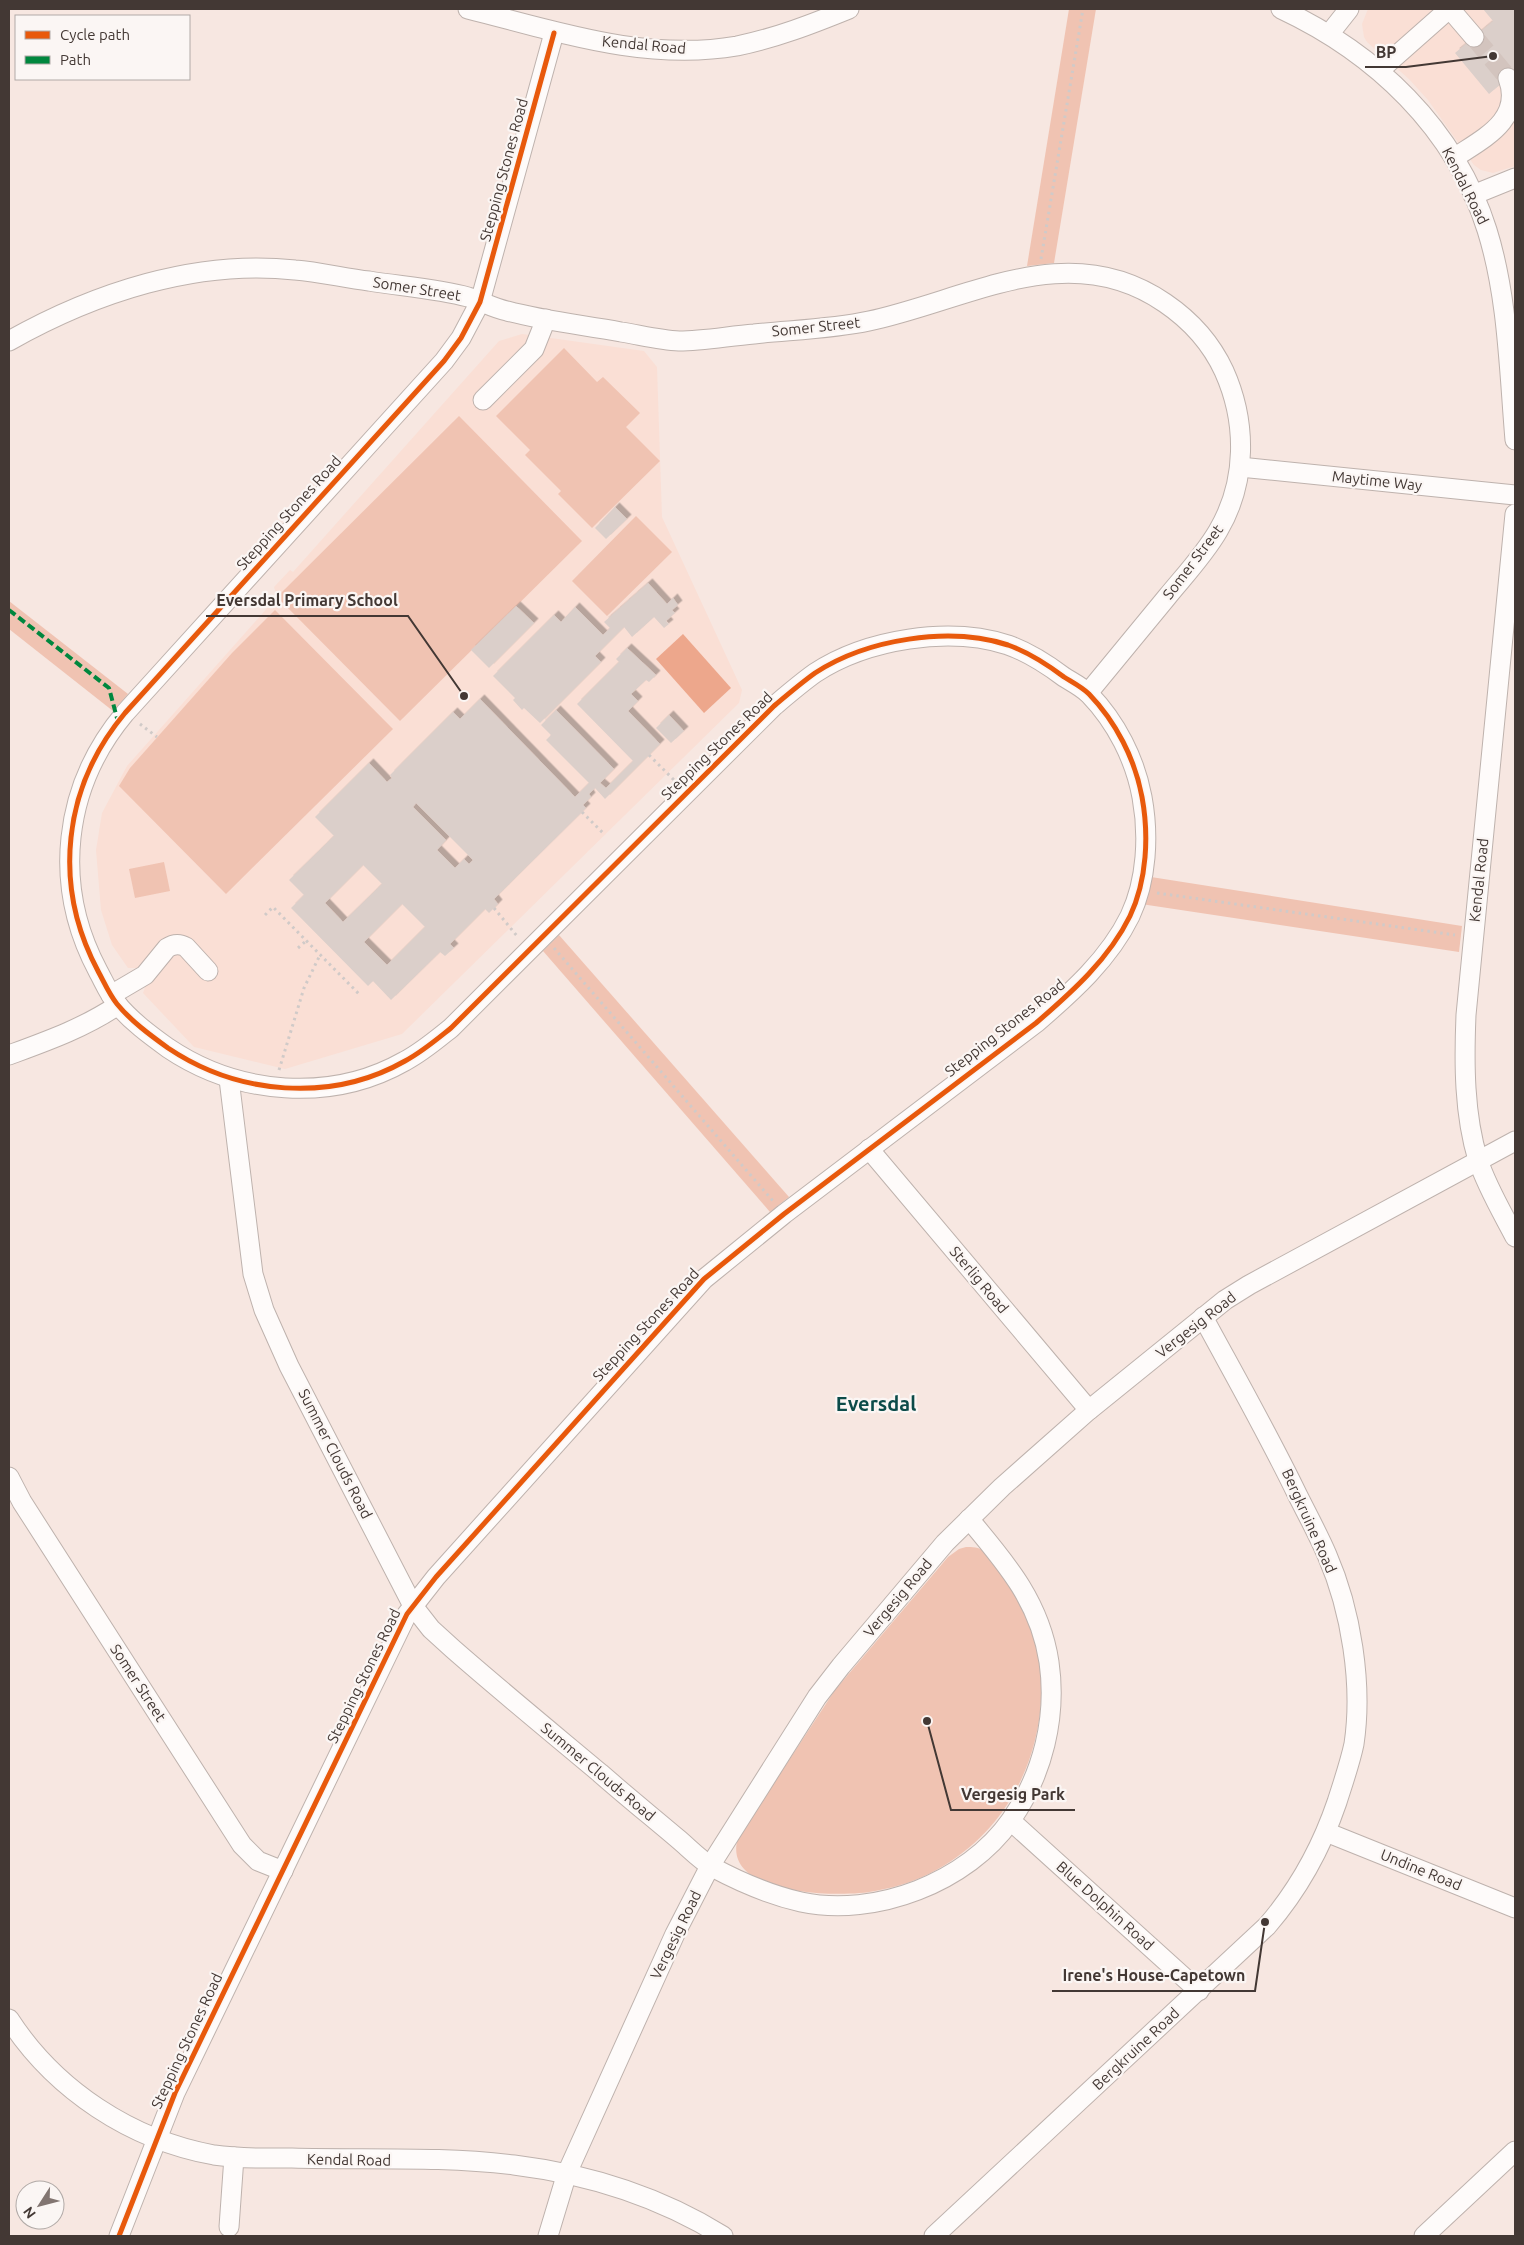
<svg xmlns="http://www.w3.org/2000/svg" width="1524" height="2245" viewBox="0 0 1524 2245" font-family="Ubuntu,sans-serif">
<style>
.built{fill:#fadfd5}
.green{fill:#f0c3b2}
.water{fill:#eda78c}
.building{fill:#dbcfca;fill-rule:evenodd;filter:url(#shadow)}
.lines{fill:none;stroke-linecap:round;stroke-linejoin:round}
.minor-tunnel{stroke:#d3c4be;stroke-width:19;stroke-dasharray:19 9;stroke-linecap:butt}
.minor-casing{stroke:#beb2ad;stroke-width:21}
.path{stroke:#d0cac8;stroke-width:3;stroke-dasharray:2.5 4;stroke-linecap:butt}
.minor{stroke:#fefbfa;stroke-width:19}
.quiet{stroke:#00873e;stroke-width:4;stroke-dasharray:8 4;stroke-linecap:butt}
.cycleway-casing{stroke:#fbf6f4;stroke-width:8}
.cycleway{stroke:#e8590c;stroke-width:5}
.labels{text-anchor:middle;stroke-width:4.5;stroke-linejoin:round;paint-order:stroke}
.street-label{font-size:15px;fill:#433834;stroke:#fbf6f4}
.district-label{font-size:20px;font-weight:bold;fill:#0c4b49;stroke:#fbf6f4}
.leader{fill:none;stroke:#433834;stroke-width:2}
.callout-dot{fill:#433834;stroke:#fbf6f4;stroke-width:2}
.callout-label{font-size:16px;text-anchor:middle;font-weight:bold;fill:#433834;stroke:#fbf6f4;stroke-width:4.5;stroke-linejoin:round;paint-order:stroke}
</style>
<defs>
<filter id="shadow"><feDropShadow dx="4.5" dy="-4.5" stdDeviation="0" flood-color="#0004"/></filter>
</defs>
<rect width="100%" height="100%" fill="#f7e7e1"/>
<!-- built -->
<g class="built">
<polygon points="1368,9 1515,9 1515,166 1493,173 1481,170 1474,165 1428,100 1409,79 1367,42 1364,37 1362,24"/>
<polygon points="522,334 644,351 657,367 662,517 742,690 739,703 402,1034 285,1069 194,1047 143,993 148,979 141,968 128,968 112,945 101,910 96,850 102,813 127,766 277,597 274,587 290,570 293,572 499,341"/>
</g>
<!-- green -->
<g class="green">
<polygon points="1069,9 1096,9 1054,263 1027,266"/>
<polygon points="564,348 597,382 603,377 640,413 626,427 660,461 592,528 558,494 561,491 525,455 530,450 496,416"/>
<polygon points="459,416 582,541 400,721 277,597"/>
<polygon points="636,516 672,552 607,616 572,581"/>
<polygon points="9,601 128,694 113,711 9,629"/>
<polygon points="275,610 393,729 226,894 119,786 130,768 232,653"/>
<polygon points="164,862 170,891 135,898 129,869"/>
<polygon points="1151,877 1462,926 1459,952 1141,904"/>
<polygon points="559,935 789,1197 770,1212 543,951"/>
<path d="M966,1547C972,1547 979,1547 984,1551C998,1562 1019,1600 1027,1617C1044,1654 1045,1701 1035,1740C1022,1794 988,1841 938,1869C919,1880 897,1887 875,1891C841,1898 720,1896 738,1838L835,1690L948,1557L959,1549Z"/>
</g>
<!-- water -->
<polygon class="water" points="683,634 731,688 704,713 656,659"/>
<!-- building -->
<g class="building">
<polygon points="1483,9 1515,9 1515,72 1489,94 1455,53 1493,21"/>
<polygon points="615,507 627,519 606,539 595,528"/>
<polygon points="648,583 667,604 673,598 678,605 672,610 675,613 666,621 669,624 664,628 654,617 632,637 624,627 595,656 601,662 540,723 524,708 522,710 513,700 515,698 493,676 554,615 561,622 575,607 603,635 610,628 604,622"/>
<polygon points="516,606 534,623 489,668 471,650"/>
<path d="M627,648L656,675L649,682L646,680L631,694L638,701L628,711L660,744L605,799L595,788L589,794L591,797L583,805L586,808L494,899L498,904L489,913L485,909L450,944L454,948L445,956L440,952L391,1000L373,981L368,986L291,908L304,895L289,880L334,836L315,817L369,763L387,782L392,778L390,775L453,712L460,719L480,699L575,797L589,783L546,740L551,735L541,725L556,710L614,769L600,783L606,788L633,761L577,704L619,662L616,659ZM416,803L473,860L469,864L464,859L455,868L437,850L446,840L413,807ZM363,865L382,884L343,922L325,903ZM402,904L425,927L387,965L364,942Z"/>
<polygon points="669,715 684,731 671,743 656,728"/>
</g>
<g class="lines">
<!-- minor-tunnel -->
<polyline class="minor-tunnel" points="1474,37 1508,78"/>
<defs>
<g id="minor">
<path d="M468,9C556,31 645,62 737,46C776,38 812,24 849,9"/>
<path d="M1281,9C1375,53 1455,128 1487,230C1508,297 1509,370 1515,440"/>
<polyline points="1450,9 1474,37"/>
<polyline points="1330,33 1349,9"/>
<polyline points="1380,70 1449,9"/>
<path d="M1454,158C1482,139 1524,120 1508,78"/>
<polyline points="1473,195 1515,178"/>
<path d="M9,341C94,293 196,259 295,270C320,272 344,278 369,281C400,286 439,289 468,297C481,301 493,308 507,311C544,321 583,325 621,332C640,335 660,340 679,341C703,341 729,336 754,334C792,330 832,329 869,321C968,300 1068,236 1165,303C1190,320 1211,343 1224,371C1247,422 1247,482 1218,531C1204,555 1185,575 1167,597C1141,629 1114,661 1088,693"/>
<polyline points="483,400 534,349 546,319"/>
<polyline points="1240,467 1515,495"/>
<path d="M1515,514L1466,1015C1464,1063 1464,1114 1478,1160C1487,1187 1502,1212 1515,1237"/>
<path d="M111,995L145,975L167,948C173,944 179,943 186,947L208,971"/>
<path d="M9,1055C47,1041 84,1028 118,1005"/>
<path d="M229,1079L253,1274L264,1310L289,1366L413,1606L431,1629L453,1649C501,1691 551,1732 600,1773C625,1795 651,1816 677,1838C688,1847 699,1859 712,1867C740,1882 770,1895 801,1902C875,1918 968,1882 1011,1820C1043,1774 1057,1717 1049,1662C1040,1602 1006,1563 969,1519"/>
<polyline points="869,1149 1089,1410"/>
<polyline points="9,1477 22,1502 242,1845 258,1861 283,1871"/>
<polyline points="1011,1821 1199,1991"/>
<polyline points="1326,1832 1515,1908"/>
<path d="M9,2019C55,2090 131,2140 214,2155C240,2159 266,2158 292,2158C366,2160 441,2156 514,2165C587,2174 660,2197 723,2236"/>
<polyline points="229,2227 234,2157"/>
<path d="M119,2236L175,2093L407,1614L436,1577L704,1279L784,1214L1036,1023C1072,992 1109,959 1130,916C1147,880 1149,835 1142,797C1135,759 1116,722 1089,694C1082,687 1072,682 1064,677C1048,665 1028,652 1008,645C949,626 867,639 815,673C801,683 787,695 774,706L451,1028C436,1040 422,1052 405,1061C331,1103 238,1095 168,1048C150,1035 131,1021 117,1004C109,994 104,982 98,971C52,885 63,787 125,713L444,361L461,338L480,302L554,33"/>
<polyline points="548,2236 567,2173 675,1934 710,1866 817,1697 841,1666 945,1543 1002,1487 1089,1410 1225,1300 1249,1285 1515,1141"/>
<path d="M934,2236L1267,1926C1298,1890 1322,1846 1337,1802C1343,1783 1350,1763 1354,1744C1363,1684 1351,1610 1327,1555C1318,1534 1307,1514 1297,1494C1268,1434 1235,1376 1203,1317"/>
<polyline points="1424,2236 1515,2151"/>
</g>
</defs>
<!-- minor casing -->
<use href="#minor" class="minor-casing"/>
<!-- path -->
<g class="path">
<polyline points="1041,259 1083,9"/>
<polyline points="140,724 157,737"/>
<polyline points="649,755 674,780"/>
<polyline points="582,812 605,835"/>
<polyline points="1157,893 1455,935"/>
<polyline points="494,908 517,936"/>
<polyline points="265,915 273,907 359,994"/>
<polyline points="298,948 306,941"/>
<polyline points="554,948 773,1201"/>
<polyline points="279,1070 304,988 320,955"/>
</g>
<!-- minor -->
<use href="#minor" class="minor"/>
<!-- quiet -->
<polyline class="quiet" points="9,610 109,688 118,722"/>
<defs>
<path id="cycleway" d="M119,2236L175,2093L407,1614L436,1577L704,1279L784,1214L1036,1023C1072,992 1109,959 1130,916C1147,880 1149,835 1142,797C1135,759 1116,722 1089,694C1082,687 1072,682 1064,677C1048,665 1028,652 1008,645C949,626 867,639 815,673C801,683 787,695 774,706L451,1028C436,1040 422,1052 405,1061C331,1103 238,1095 168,1048C150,1035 131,1021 117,1004C109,994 104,982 98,971C52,885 63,787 125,713L444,361L461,338L480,302L554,33"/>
</defs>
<!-- cycleway casing -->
<use href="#cycleway" class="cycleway-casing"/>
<!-- cycleway -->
<use href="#cycleway" class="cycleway"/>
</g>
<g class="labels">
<!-- street labels -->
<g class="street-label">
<text transform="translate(644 45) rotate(5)" y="5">Kendal Road</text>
<text transform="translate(504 170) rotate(-75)" y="5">Stepping Stones Road</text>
<text transform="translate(1465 186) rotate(63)" y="5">Kendal Road</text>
<text transform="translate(417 289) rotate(9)" y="5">Somer Street</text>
<text transform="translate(816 327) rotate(-6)" y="5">Somer Street</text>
<text transform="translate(1377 481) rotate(6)" y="5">Maytime Way</text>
<text transform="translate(289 513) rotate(-48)" y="5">Stepping Stones Road</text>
<text transform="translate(1193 562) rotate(-53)" y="5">Somer Street</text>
<text transform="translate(717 746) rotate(-44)" y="5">Stepping Stones Road</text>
<text transform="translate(1479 880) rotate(-84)" y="5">Kendal Road</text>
<text transform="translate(1005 1028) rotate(-38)" y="5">Stepping Stones Road</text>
<text transform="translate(979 1280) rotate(50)" y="5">Sterlig Road</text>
<text transform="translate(646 1325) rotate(-47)" y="5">Stepping Stones Road</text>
<text transform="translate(1196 1325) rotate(-38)" y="5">Vergesig Road</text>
<text transform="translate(335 1454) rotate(63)" y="5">Summer Clouds Road</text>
<text transform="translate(1309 1521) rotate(66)" y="5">Bergkruine Road</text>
<text transform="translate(898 1598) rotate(-50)" y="5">Vergesig Road</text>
<text transform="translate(364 1676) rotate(-64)" y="5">Stepping Stones Road</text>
<text transform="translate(138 1683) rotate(57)" y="5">Somer Street</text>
<text transform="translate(598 1772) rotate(40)" y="5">Summer Clouds Road</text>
<text transform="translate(1421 1870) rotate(22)" y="5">Undine Road</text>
<text transform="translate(1105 1906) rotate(42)" y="5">Blue Dolphin Road</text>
<text transform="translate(676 1935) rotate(-64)" y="5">Vergesig Road</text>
<text transform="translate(187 2041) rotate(-65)" y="5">Stepping Stones Road</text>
<text transform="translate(1136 2049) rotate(-43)" y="5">Bergkruine Road</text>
<text transform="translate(349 2160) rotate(1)" y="5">Kendal Road</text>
</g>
<!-- district labels -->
<g class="district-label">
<text x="876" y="1411">Eversdal</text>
</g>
</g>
<!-- callouts -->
<path class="leader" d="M1493 56L1406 67H1365M464 696L408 616H206M927 1721L951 1810H1075M1265 1922L1255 1991H1052"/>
<g class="callout-dot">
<circle cx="1493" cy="56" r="5"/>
<circle cx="464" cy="696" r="5"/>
<circle cx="927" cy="1721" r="5"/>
<circle cx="1265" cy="1922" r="5"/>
</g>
<g class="callout-label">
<text x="1386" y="58">BP</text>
<text x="307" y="606">Eversdal Primary School</text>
<text x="1013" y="1800">Vergesig Park</text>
<text x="1154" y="1981">Irene's House-Capetown</text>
</g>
<!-- border -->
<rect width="1524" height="2245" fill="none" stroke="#433834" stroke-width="20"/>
<!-- legend -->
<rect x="15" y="15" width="175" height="65" fill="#fbf6f4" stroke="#b1aaa7"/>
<rect x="25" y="31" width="25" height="8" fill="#e8590c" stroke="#b1aaa7"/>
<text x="60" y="40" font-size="15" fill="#433834">Cycle path</text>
<rect x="25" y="56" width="25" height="8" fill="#00873e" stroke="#b1aaa7"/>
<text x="60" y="65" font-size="15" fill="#433834">Path</text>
<!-- north arrow -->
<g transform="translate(40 2205) rotate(234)"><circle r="24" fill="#fbf6f4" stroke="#b1aaa7"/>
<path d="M0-4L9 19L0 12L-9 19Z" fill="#827571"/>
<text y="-8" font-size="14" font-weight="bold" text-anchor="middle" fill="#433834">N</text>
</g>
</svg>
